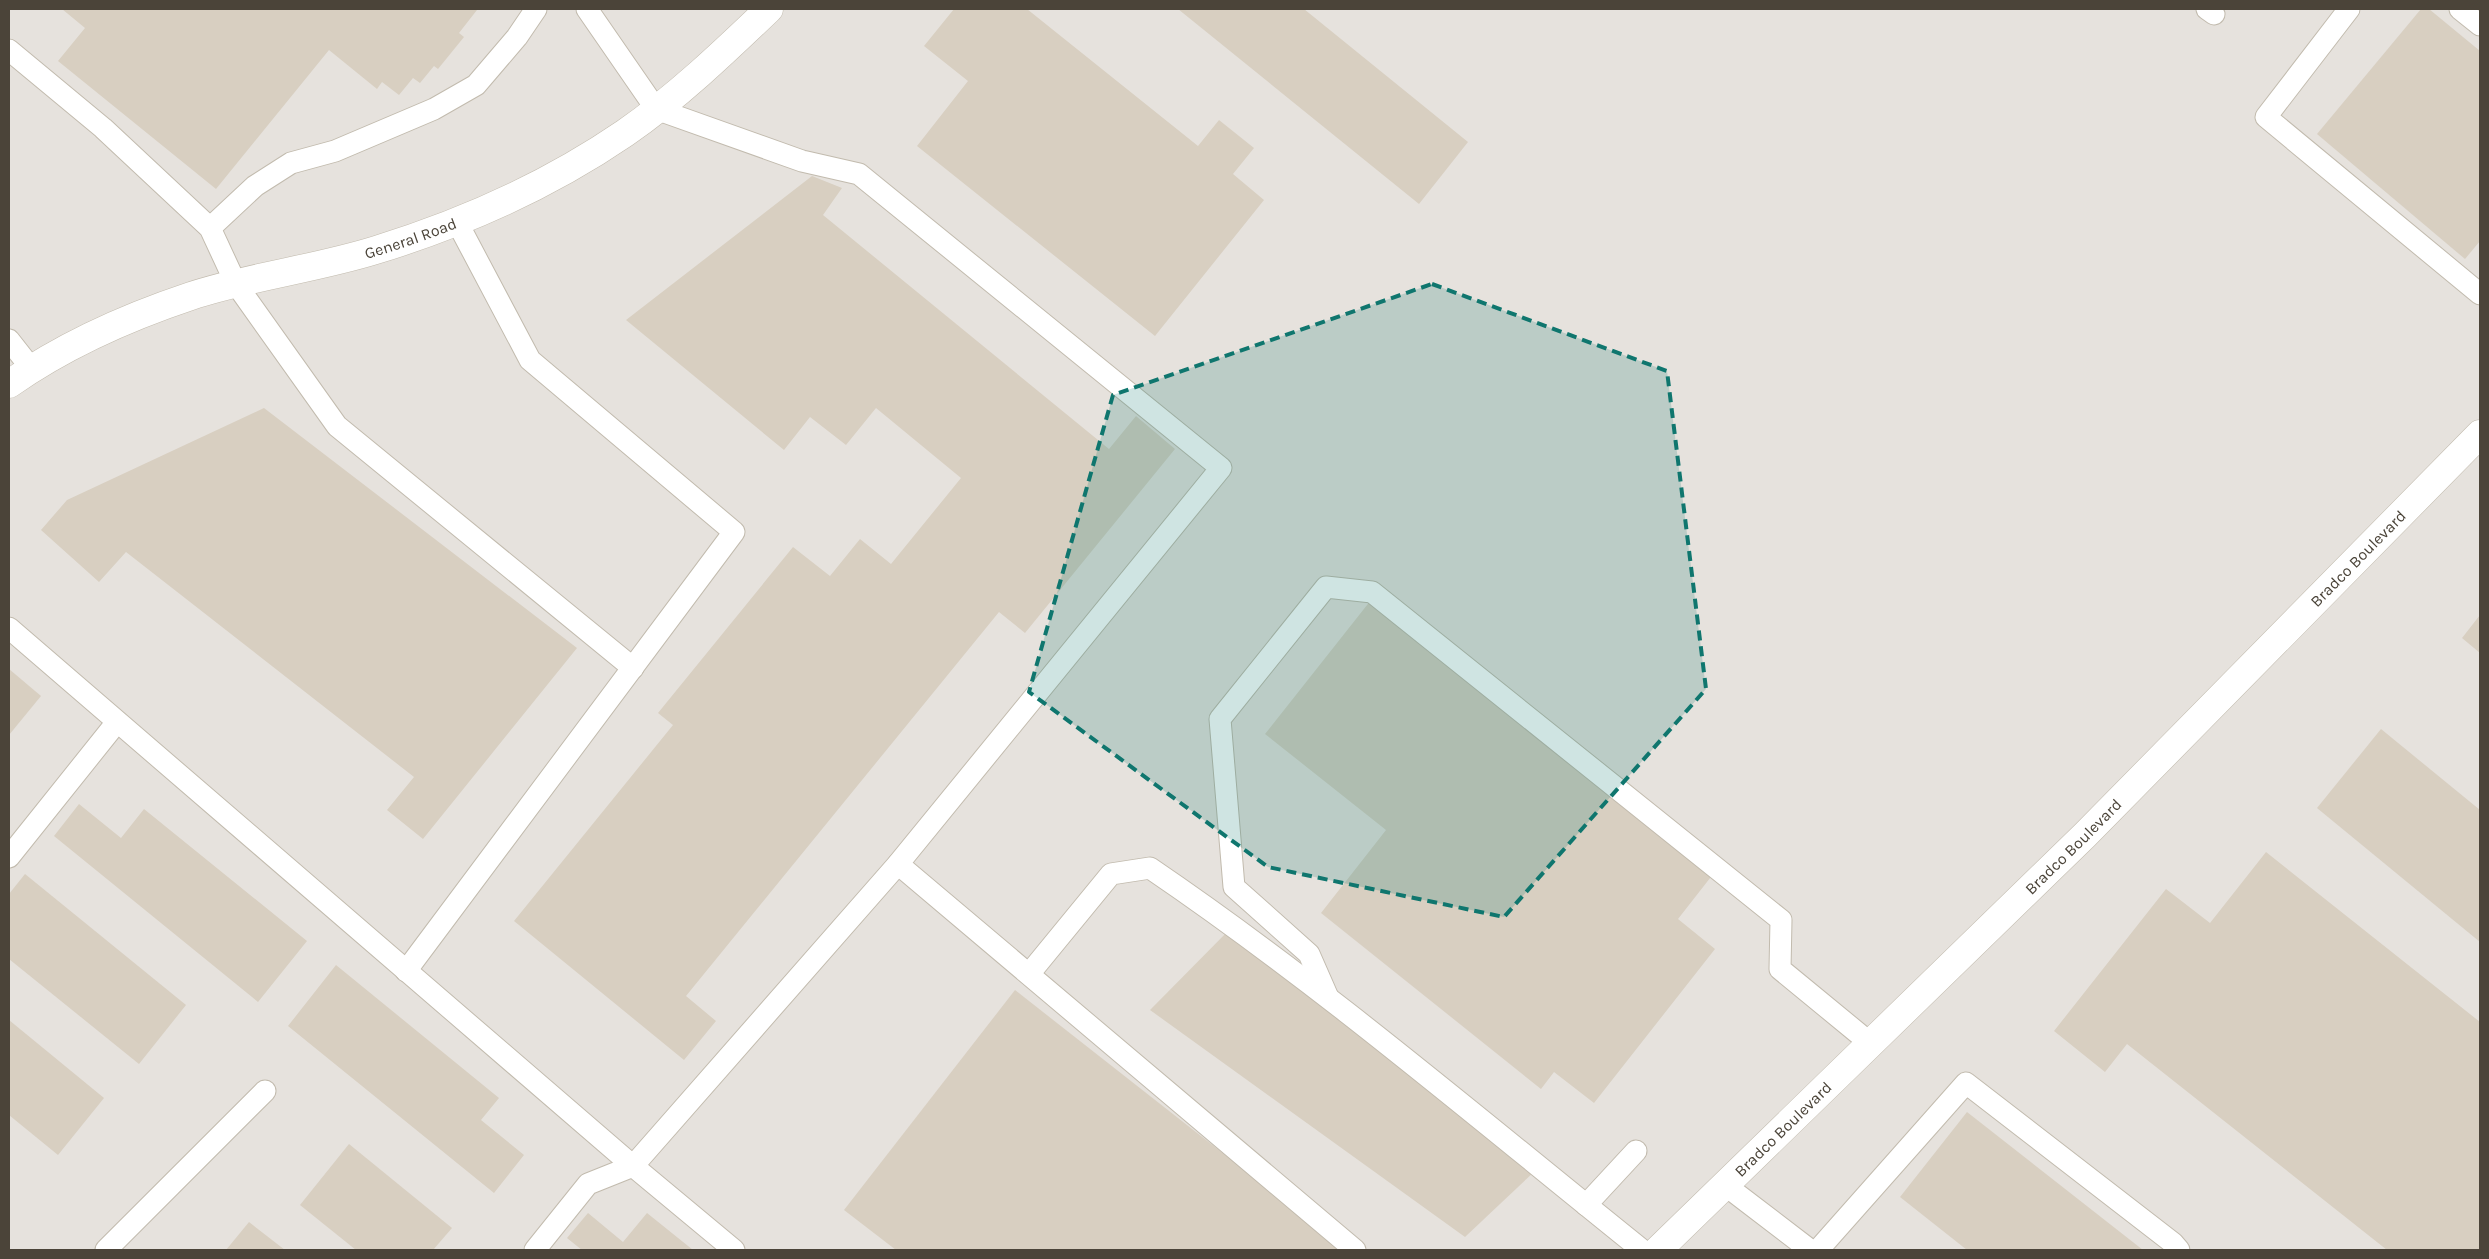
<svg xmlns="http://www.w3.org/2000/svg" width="2489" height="1259" viewBox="0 0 2489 1259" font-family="Karla,sans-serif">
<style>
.industrial{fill:#e6e2dd}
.building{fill:#d8cfc1}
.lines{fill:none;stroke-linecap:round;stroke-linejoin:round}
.service-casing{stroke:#c2bbae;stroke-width:23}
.minor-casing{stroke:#c2bbae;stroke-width:29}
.service{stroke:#fff;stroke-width:21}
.minor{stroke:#fff;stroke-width:28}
.marked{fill:#0f766e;fill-opacity:0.2;stroke:#0f766e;stroke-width:4;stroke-dasharray:10 6;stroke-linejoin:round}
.labels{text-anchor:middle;stroke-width:4;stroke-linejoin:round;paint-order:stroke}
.street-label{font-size:16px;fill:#4b4439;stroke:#fff}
</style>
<rect width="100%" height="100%" fill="#f6f3ec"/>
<!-- industrial -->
<rect class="industrial" x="9" y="9" width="2471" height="1241"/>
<!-- building -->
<g class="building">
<polygon points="62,9 476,9 477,10 459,33 464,37 438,69 434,66 420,83 413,78 399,95 382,82 377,89 329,50 216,189 58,61 85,28"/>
<polygon points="954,9 1027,9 1198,146 1219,120 1254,148 1233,174 1264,200 1155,336 917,146 968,81 924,46"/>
<polygon points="1178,9 1304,9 1468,142 1419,204"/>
<polygon points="2421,9 2429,9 2480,51 2480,241 2465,259 2317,134"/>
<polygon points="812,176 842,188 823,215 1109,449 1136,416 1175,449 1025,633 999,612 686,996 716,1021 684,1060 514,921 673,725 658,713 793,547 830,576 860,539 891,564 961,478 876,408 846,445 810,417 784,450 626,320"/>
<polygon points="264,408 577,648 423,839 387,810 414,777 126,552 99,582 41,530 67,500"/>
<polygon points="1371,600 1714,873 1678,919 1715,949 1594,1103 1554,1072 1541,1089 1321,913 1386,830 1265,734"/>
<polygon points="2480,615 2480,653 2462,638"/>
<polygon points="9,669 41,696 9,735"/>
<polygon points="2381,729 2480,810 2480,942 2317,808"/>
<polygon points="79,804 121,838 144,809 307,941 258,1002 54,836"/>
<polygon points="2266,852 2480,1022 2479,1250 2387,1250 2127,1044 2105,1072 2054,1031 2166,889 2210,923"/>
<polygon points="25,874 186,1005 139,1064 9,959 9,894"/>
<polygon points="1231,928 1535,1171 1465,1237 1150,1010"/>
<polygon points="336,965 499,1098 481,1120 524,1155 494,1193 288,1026"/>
<polygon points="1015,990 1346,1250 896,1250 844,1210"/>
<polygon points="9,1020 104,1098 58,1155 9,1115"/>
<polygon points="1967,1112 2143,1250 1967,1250 1900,1197"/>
<polygon points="349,1144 452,1228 433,1250 356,1250 300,1205"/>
<polygon points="588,1213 623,1242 647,1213 693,1250 582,1250 567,1238"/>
<polygon points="249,1222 285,1250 226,1250"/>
</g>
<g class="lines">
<defs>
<g id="service">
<polyline points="2207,9 2214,14"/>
<polyline points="2349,9 2266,117 2480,294"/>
<polyline points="2460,9 2480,25"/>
<polyline points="9,50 103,128 210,228 236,284 337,426 633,668"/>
<polyline points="210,228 255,186 291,163 335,151 434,109 476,85 517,37 536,9"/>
<polyline points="9,340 31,368"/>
<polyline points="9,628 633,1166 734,1250"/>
<polyline points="9,857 117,722"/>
<polyline points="898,864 1355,1250"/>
<polyline points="406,971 734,532 530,360 457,222"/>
<path d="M1029,974L1111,874L1150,868C1322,985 1480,1120 1642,1250"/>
<polyline points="1327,995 1309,954 1234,887 1220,719 1326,587 1372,592 1781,920 1780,969 1870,1043"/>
<polyline points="1725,1185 1810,1250"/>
<polyline points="1586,1205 1636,1151"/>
<polyline points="106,1250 265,1091"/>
<polyline points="535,1250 588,1184 633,1166 898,864 1221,468 859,174 802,161 656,109 587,9"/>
<polyline points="1818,1250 1966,1083 2173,1243 2179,1250"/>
</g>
<g id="minor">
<path id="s1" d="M9,384C63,346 128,317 191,296C252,276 315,269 376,250C464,223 549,185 625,133C677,97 724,52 769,9"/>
<path id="s2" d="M1658,1250L2085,835L2480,434"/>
</g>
</defs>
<!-- service casing -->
<use href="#service" class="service-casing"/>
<!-- minor casing -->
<use href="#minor" class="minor-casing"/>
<!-- service -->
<use href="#service" class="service"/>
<!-- minor -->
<use href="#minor" class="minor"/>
</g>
<!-- marked area -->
<path class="marked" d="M1432,284L1667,371L1706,689L1504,917L1268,867L1029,692L1113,395Z"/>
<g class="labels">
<!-- street labels -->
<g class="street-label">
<text dy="6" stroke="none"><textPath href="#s1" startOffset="430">General Road</textPath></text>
<text dy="6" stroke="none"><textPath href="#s2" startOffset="984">Bradco Boulevard</textPath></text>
<text dy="6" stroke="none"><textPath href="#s2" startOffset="579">Bradco Boulevard</textPath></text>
<text dy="6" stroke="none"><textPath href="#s2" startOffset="174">Bradco Boulevard</textPath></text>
</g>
</g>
<!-- border -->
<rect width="2489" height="1259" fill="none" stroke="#4b4439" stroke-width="20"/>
</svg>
